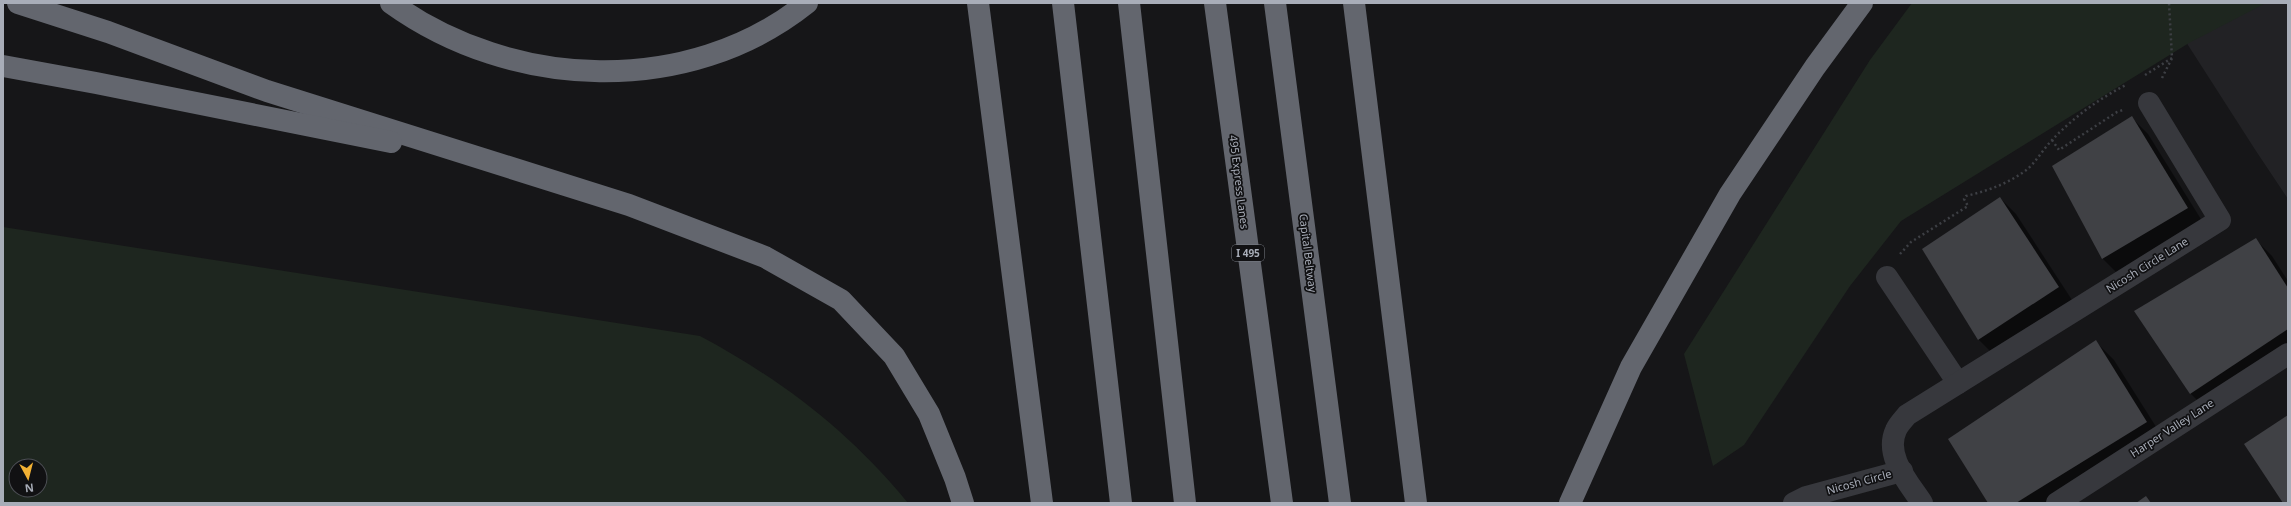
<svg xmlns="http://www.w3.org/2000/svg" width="2291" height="506" viewBox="0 0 2291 506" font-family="'Noto Sans',sans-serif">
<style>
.built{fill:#222225}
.green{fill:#1e261f;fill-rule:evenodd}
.shadow{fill:#0007}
.building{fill:#404145}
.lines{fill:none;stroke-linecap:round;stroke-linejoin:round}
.path{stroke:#3d3f44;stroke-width:2.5;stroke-dasharray:2 3;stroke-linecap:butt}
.minor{stroke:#37383d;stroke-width:22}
.highway{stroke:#63666e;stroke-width:22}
.labels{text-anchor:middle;stroke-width:3.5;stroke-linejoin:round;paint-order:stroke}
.shield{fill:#111113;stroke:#7b7e86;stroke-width:1}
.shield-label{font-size:10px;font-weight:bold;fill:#a8adb8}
.street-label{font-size:11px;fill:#a8adb8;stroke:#111113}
</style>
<rect width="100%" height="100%" fill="#161618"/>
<!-- built -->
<polygon class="built" points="2161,3 2288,3 2288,199 2256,151"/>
<!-- green -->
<g class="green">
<polygon points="1912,3 2266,3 2189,43 1901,221 1850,286 1744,445 1713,466 1684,354 1870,60"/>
<path d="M3,227L700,336C782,380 849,431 908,503H3ZM16,466H40V490H16Z"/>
</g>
<!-- shadow -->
<g class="shadow">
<polygon points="2132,118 2148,134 2204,224 2119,275 2103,259 2054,166"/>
<polygon points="2000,198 2016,214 2074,303 1995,356 1979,340 1923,250"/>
<polygon points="2256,240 2272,256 2288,281 2288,356 2207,410 2191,394 2136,311"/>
<polygon points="2096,342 2114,360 2165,441 2064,503 1989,503"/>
</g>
<!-- building -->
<g class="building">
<polygon points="2132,116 2188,208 2102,259 2052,166"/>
<polygon points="2000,197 2059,287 1978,340 1922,249"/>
<polygon points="2256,238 2288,288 2288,329 2190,394 2134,311"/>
<polygon points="2096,340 2147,422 2016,503 1988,503 1948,439"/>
<polygon points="2288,415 2288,503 2283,503 2244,444"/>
<polygon points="2146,496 2151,503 2136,503"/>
</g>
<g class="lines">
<!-- path -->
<g class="path">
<polyline points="2145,75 2172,58"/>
<polyline points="2162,78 2172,58 2169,3"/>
<polyline points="2052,140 2059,150 2117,112 2123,110"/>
<path d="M1900,254L1911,242L1968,206L1964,199L1966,196C1987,191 2007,184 2025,171C2035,164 2043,149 2053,139C2074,117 2100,98 2126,85"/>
</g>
<!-- minor -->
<g class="minor">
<polyline points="1887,277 1958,383"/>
<polyline points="1794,503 1806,497 1902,471"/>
<path d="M1922,503C1909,483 1884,456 1896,430C1898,425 1903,420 1907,415L2220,220L2149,103"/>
<polyline points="2057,503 2288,354"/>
</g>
<!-- highway -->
<g class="highway">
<polyline points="18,3 108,32 267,91 629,205 765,257 841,300 894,356 929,414 955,478 963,503"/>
<path d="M391,3C512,90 688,98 807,3"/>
<polyline points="978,3 1042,503"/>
<polyline points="1063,3 1121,503"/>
<polyline points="1129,3 1185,503"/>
<polyline points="1215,3 1282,503"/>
<polyline points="1275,3 1340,503"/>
<polyline points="1354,3 1416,503"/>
<polyline points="3,66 96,83 391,142"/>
<polyline points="1570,503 1631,367 1730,194 1815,67 1862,3"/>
</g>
</g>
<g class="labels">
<!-- shield labels -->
<rect class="shield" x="1232" y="245" width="32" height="16" rx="3"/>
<g class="shield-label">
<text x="1248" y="257">I 495</text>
</g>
<!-- street labels -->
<g class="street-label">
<text transform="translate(1239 182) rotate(83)" y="4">495 Express Lanes</text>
<text transform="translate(1308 253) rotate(83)" y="4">Capital Beltway</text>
<text transform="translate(2147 265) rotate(-32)" y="4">Nicosh Circle Lane</text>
<text transform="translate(2172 428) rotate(-33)" y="4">Harper Valley Lane</text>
<text transform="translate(1859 482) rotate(-15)" y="4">Nicosh Circle</text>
</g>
</g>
<!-- border -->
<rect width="2291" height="506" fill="none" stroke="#a8adb8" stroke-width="8"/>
<!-- north arrow -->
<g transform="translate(28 478) rotate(173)"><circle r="19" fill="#111113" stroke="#4d4f55"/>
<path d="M0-3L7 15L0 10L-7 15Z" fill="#f2b134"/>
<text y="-6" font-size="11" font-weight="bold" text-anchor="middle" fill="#a8adb8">N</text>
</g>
</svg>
